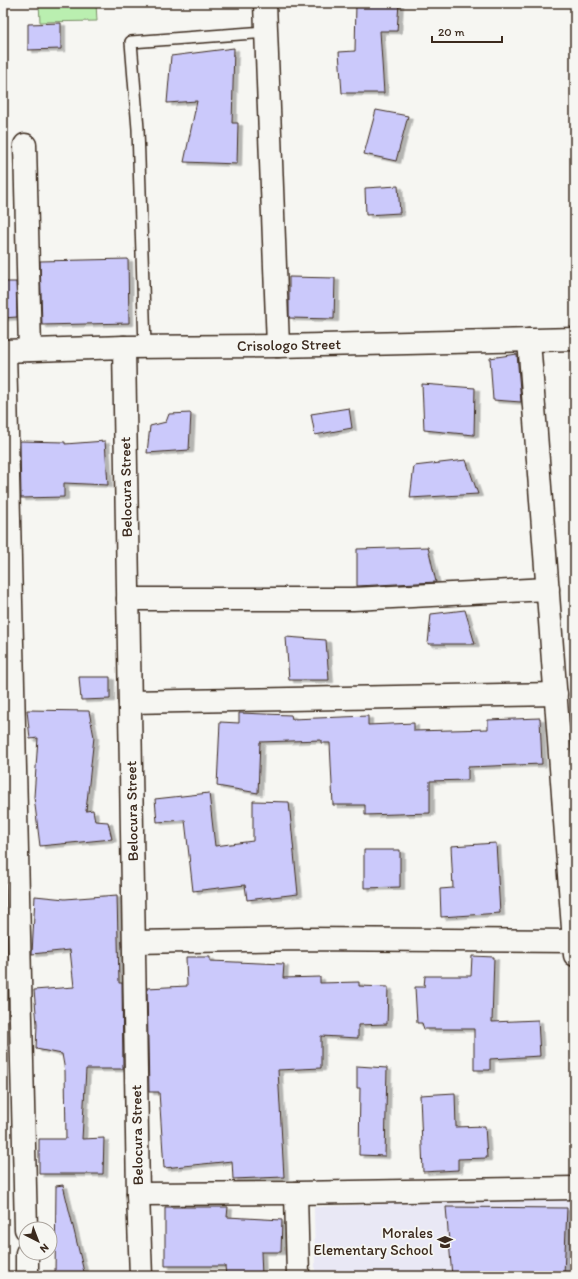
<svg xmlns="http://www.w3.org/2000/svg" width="578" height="1279" viewBox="0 0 578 1279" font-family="Itim,sans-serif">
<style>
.built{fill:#e9e8f5}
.green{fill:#baefb0;stroke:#7a8c67}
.building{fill:#cbc9fb;stroke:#3b2a1e;filter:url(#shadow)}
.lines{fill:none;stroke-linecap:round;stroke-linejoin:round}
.service-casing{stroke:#3b2a1e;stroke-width:14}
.minor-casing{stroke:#3b2a1e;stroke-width:25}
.tertiary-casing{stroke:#3b2a1e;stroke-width:25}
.service{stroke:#f6f6f2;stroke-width:11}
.minor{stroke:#f6f6f2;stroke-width:22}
.tertiary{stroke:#f6f6f2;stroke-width:22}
.labels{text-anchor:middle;stroke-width:3.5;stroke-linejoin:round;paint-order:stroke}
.street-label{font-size:15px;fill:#3b2a1e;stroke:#f6f6f2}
.poi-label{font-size:15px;fill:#3b2a1e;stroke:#f6f6f2;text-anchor:end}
</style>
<defs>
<filter id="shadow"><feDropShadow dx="4.5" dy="2.5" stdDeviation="0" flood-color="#0004"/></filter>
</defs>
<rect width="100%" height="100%" fill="#f6f6f2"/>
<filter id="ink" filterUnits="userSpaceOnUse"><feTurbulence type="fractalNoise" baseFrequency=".025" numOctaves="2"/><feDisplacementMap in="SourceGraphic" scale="8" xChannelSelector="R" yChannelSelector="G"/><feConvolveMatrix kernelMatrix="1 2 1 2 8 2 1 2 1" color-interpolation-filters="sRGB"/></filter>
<g filter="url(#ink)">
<!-- built -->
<polygon class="built" points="575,1196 575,1276 315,1276 314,1207"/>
<!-- green -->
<polygon class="green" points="39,3 96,3 97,21 40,22"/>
<!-- building -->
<g class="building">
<polygon points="356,3 399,3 397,31 380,31 384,93 342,93 339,52 355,51"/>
<polygon points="61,23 61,49 28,50 28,24"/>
<polygon points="234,48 232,123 238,123 237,164 184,162 197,101 167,103 171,56"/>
<polygon points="376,110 408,116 396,161 364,154"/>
<polygon points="398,186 400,213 366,215 365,188"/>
<polygon points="128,259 129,323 42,325 40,261"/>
<polygon points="289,277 335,278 334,319 289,318"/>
<polygon points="3,282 16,282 17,317 3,318"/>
<polygon points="517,354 521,402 493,400 490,358"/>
<polygon points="422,384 475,388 474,435 424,430"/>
<polygon points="349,408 352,428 315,435 311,414"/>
<polygon points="191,413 189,450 147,453 150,426 166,422 169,414"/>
<polygon points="20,441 65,442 65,444 105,441 108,485 64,483 64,497 21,498"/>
<polygon points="466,460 478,494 410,498 414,466"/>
<polygon points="428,547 436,582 357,586 357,549"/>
<polygon points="465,610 475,644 428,644 431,614"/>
<polygon points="286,637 326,640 329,680 289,680"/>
<polygon points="79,677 110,677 110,699 81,700"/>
<polygon points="27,710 89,711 94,737 86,811 93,810 95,821 108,822 112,839 40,846 34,797 38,738 30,739"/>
<polygon points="239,713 291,715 292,719 368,716 368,725 414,723 414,731 488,729 488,720 540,718 542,764 468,767 468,780 430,781 430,813 365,815 365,805 333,805 330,743 321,743 321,740 260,742 258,793 217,786 220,722 239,723"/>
<polygon points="209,793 215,846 253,841 253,801 289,802 298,894 247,900 245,885 193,891 185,820 157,822 155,799"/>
<polygon points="496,843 500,913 441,917 440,889 453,888 451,846"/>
<polygon points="364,850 400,850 400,887 364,888"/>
<polygon points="117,895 119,983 122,983 123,1069 86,1069 82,1139 104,1138 103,1174 39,1174 39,1139 66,1139 65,1071 62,1054 36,1049 37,1024 34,990 74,987 70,950 32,954 35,896 65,899"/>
<polygon points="472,956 494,957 492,1022 538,1020 540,1056 490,1059 490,1070 474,1070 474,1029 424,1029 422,1023 417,1023 415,987 424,987 425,976 471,976"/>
<polygon points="186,957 210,957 210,961 284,964 283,978 320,977 320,983 359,982 359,986 388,987 387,1024 358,1025 358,1038 321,1036 321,1068 278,1070 284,1177 233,1179 232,1161 164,1168 159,1092 149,1092 147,988 187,986"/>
<polygon points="357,1066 387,1068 385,1156 359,1155 360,1088 357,1088"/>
<polygon points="455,1093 456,1127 485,1126 487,1158 458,1159 458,1170 423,1172 420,1095"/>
<polygon points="63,1185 85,1276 55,1276 56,1186"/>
<polygon points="165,1207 228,1207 227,1217 282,1220 281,1252 261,1252 262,1276 226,1276 225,1266 165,1266"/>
<polygon points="446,1207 567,1208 564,1274 514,1276 452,1276"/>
</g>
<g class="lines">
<defs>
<polyline id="service" points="145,347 138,129 131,42 266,32"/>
<g id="minor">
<polyline points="265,3 278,346"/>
<polyline points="25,145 30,350"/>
<polyline points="529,340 575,955"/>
<polyline points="124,347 138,1194 141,1276"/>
<polyline points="5,351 26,1229"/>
<polyline points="128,599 353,599 548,589"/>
<polyline points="130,702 556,694"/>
<polyline points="134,942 301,939 574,941"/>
<polyline points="296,1193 298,1276"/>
<polyline points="138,1194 296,1193 575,1188"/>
<polyline points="27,1253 27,1276"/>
</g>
<polyline id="tertiary" points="3,351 124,347 278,346 575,339"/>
</defs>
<!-- service casing -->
<use href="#service" class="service-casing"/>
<!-- minor casing -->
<use href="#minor" class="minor-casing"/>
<!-- tertiary casing -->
<use href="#tertiary" class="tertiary-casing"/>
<!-- service -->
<use href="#service" class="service"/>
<!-- minor -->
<use href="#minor" class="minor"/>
<!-- tertiary -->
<use href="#tertiary" class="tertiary"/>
</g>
</g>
<!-- icons -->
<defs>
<symbol id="school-bare" viewBox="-9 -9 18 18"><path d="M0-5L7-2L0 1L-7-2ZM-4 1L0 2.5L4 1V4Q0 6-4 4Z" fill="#3b2a1e" stroke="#f6f6f2" stroke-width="2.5" paint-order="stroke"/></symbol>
</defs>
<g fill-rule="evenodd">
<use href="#school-bare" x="434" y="1231" width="22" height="22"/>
</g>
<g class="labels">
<!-- street labels -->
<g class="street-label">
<text transform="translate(289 345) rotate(-1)" y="5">Crisologo Street</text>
<text transform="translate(126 487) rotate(-91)" y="5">Belocura Street</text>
<text transform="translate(132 811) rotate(-91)" y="5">Belocura Street</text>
<text transform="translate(137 1135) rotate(-91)" y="5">Belocura Street</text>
</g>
<!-- poi labels -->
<g class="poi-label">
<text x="433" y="1238">Morales<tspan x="433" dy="17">Elementary School</tspan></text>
</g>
</g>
<!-- margin -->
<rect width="578" height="1279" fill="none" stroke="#f6f6f2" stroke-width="16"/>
<rect x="8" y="8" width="562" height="1263" fill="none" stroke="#3b2a1e" stroke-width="1.5" filter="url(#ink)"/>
<!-- north arrow -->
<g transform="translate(38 1241) rotate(138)"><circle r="19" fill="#f6f6f2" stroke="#aba49d"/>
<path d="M0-3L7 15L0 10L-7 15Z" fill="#3b2a1e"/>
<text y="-6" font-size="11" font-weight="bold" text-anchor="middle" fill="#3b2a1e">N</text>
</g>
<!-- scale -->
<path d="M432 36v6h70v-6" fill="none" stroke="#3b2a1e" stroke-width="2"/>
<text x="438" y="36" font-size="12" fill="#3b2a1e" stroke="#f6f6f2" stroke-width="3" paint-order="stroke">20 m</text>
</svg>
